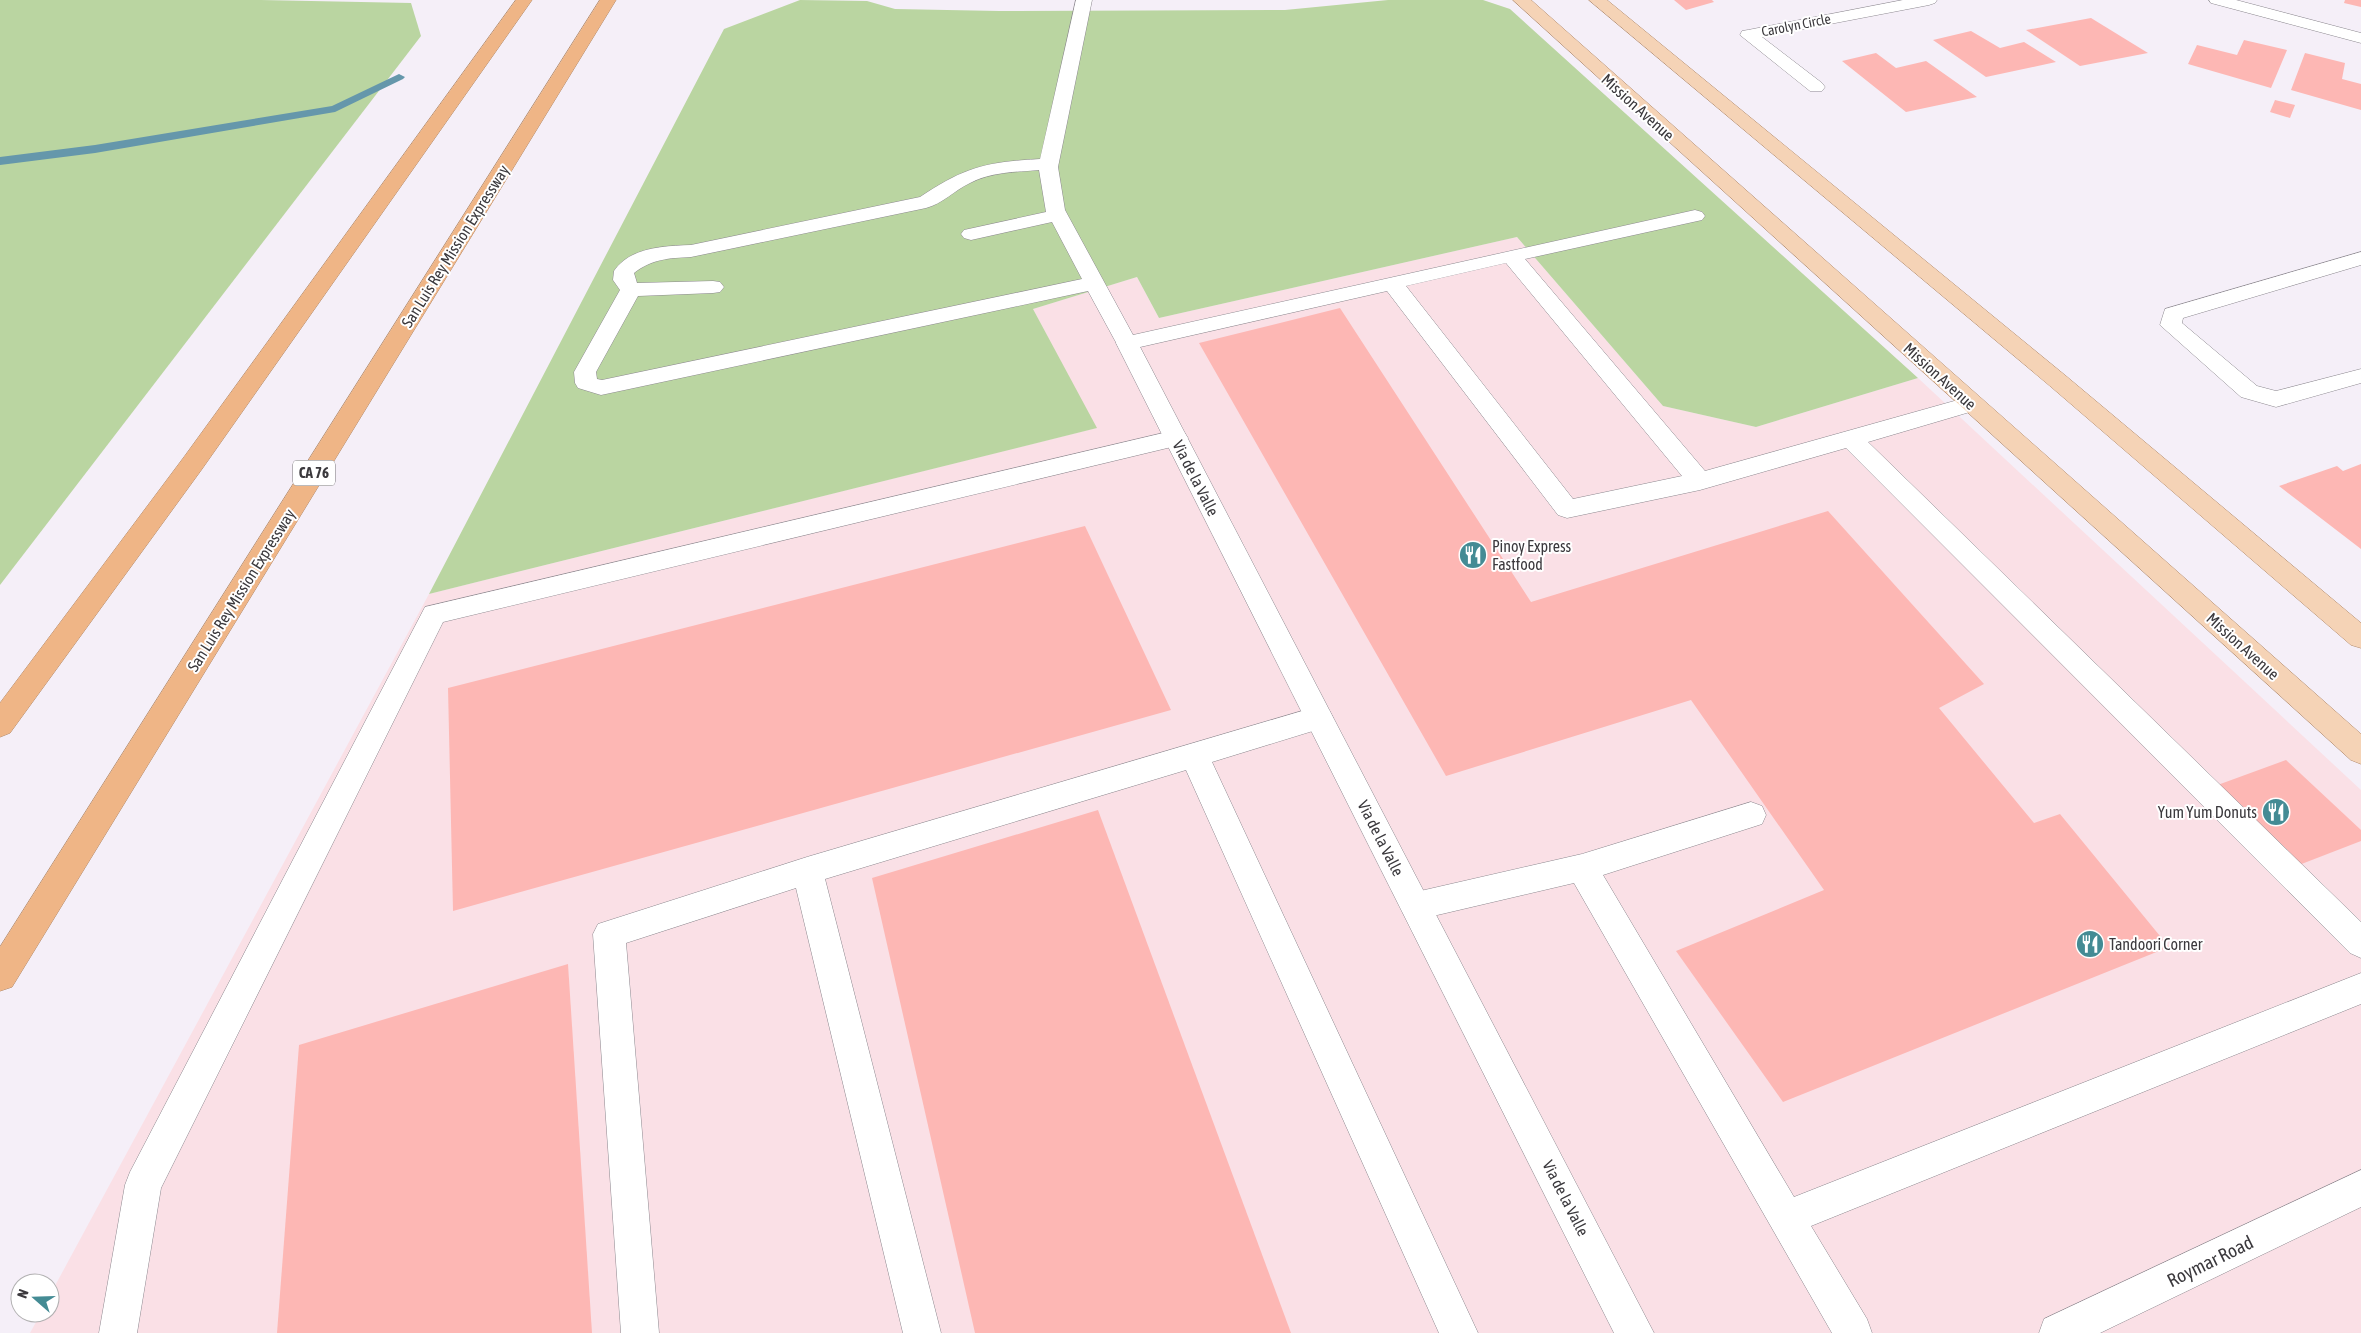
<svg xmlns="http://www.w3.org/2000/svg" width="2361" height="1333" viewBox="0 0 2361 1333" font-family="'Asap Condensed',sans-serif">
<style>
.commercial{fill:#fae0e6}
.green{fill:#bad5a1}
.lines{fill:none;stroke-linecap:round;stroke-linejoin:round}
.stream{fill:#6597ab;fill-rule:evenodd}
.building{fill:#fdb7b4}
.lane-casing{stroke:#8c888f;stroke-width:1}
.street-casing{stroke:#8c888f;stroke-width:1}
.primary-casing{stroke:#b08a6c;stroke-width:1}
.highway-casing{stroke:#b08a6c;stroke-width:1}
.lane{fill:#fff;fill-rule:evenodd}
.street{fill:#fff;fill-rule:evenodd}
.primary{fill:#f5d3b6;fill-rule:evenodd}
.highway{fill:#efb586;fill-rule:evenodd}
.labels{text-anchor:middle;stroke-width:4;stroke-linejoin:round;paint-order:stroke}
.far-street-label{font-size:14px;fill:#3b393d;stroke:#fff}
.shield{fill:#fff;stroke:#767477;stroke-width:1}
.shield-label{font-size:15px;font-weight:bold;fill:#3b393d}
.street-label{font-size:16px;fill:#3b393d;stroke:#fff}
.poi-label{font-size:16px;fill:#3b393d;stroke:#fff;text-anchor:start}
.near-street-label{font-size:19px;fill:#3b393d;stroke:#fff}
</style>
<rect width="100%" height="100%" fill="#f5eff8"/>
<!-- commercial -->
<polygon class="commercial" points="1517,237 1663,406 1756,427 1918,378 2361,790 2361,1333 30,1333 41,1313 50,1313 50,1295 429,594 1096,428 1033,309 1137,277 1159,318"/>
<!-- green -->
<g class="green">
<polygon points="0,0 261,0 411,3 421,36 0,585"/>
<polygon points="800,0 867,1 895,9 999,11 1285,10 1388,0 1483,0 1510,9 1918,378 1756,427 1663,406 1517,237 1159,318 1137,277 1033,309 1097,428 429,594 724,29"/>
</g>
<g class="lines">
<!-- stream -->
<polygon class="stream" points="399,74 405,77 403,79 335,112 95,153 0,165 0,157 95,145 332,106"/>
</g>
<!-- building -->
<g class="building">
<polygon points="1674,0 1712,0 1714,2 1686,10"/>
<polygon points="2345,0 2361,0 2361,7 2344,3"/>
<polygon points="2091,18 2148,53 2080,66 2026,30"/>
<polygon points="1971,31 2000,48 2024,42 2056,62 1986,77 1933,40"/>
<polygon points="2244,40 2287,50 2271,88 2188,64 2197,45 2237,55"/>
<polygon points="1876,53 1896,68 1926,61 1977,97 1906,112 1842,61"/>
<polygon points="2305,53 2345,63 2342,79 2361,84 2361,110 2291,90"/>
<polygon points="2275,100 2295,105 2290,118 2270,112"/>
<polygon points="1340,308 1531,602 1828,511 1984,684 1939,708 2034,823 2060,814 2169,947 1783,1102 1676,951 1824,890 1691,700 1446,776 1199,343"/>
<polygon points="2361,464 2361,549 2279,486 2337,466 2343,471"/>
<polygon points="1085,526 1171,710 453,911 448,688"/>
<polygon points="2286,760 2361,830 2361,841 2273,875 2193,794"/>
<polygon points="1098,810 1291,1333 975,1333 872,878"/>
<polygon points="568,964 592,1333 277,1333 299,1045"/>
</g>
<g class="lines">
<defs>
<g id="lane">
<path d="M1076,0H1092L1058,167L1065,210L1133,335L1695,210L1702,212L1705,216L1702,220L1525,259L1705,471L1972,396L1980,399L1984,404L1980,409L1868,442L2361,922V958L2350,953L1846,448L1700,490L1567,518L1558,515L1387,291L1127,350L1119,348L1088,291L601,395L578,388L575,383L574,372L620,290L613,280L614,271C630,247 665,246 691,245L920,197C965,167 986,162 1040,159ZM1039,170L1046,212L964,230L961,234L964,238L971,240L1052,222L1082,279L602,380L597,379L596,372L638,296L713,293L720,292L724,287L720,282L713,281L637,283L634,273C652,259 669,258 691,257L926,208C942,204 955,190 970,183C991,172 1016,172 1039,170ZM1506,263L1682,476L1573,499L1406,286Z"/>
<polygon points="2361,252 2361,265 2183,318 2182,323 2257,386 2276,391 2361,369 2361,383 2276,407 2241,397 2160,325 2165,309"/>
<polygon points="1176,430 1184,432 1188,438 1184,444 443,622 161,1188 137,1333 99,1333 125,1185 130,1172 425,607"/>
<polygon points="1319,706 1329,710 1333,718 1329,726 1212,762 1478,1333 1439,1333 1186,770 825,879 941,1333 903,1333 796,888 626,943 659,1333 621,1333 593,934 598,924 807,857"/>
<polygon points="1751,802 1762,806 1766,815 1762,824 1603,875 1794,1197 2361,973 2361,1004 1811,1226 1867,1319 1872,1333 1832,1333 1574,883 1416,920 1405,916 1400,906 1405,896 1416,892 1582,854"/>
</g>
<g id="street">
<polygon points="1903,0 1937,0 1935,3 1929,5 1762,37 1822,83 1825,87 1822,91 1810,91 1740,35 1742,31 1748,30"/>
<polygon points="2209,0 2236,0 2361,33 2361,43 2211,3"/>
<polygon points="1127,336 1135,338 1138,343 1654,1333 1614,1333 1116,343 1119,338"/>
<polygon points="2361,1170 2361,1207 2100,1333 2039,1333 2044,1319"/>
</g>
<g id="primary">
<polygon points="1513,0 1531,0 2361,734 2361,764 2351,760"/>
<polygon points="1589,0 1607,0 2066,376 2361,623 2361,648 2351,645 2050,386"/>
</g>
<g id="highway">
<polygon points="516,0 532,0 202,469 10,733 0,737 0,703 184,457"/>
<polygon points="600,0 616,0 12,987 0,991 0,947"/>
</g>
</defs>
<!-- lane casing -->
<use href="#lane" class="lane-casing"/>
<!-- street casing -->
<use href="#street" class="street-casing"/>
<!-- primary casing -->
<use href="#primary" class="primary-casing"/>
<!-- highway casing -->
<use href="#highway" class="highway-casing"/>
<!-- lane -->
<use href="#lane" class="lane"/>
<!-- street -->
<use href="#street" class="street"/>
<!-- primary -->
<use href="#primary" class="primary"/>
<!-- highway -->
<use href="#highway" class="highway"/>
</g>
<!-- icons -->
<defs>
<symbol id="restaurant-disc" viewBox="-11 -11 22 22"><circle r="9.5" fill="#448b94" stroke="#fff"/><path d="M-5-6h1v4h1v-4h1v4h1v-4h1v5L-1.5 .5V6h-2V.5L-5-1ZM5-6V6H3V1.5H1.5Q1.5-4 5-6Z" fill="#fff"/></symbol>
</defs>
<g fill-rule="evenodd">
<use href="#restaurant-disc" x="1457" y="539" width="32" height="32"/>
<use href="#restaurant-disc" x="2260" y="796" width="32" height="32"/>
<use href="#restaurant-disc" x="2074" y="928" width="32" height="32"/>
</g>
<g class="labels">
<!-- far-street labels -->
<g class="far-street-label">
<text transform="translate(1796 25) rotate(-11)" y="5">Carolyn Circle</text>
</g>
<!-- shield labels -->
<rect class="shield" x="293" y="460.5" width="42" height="25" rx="4"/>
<g class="shield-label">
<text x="314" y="478">CA 76</text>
</g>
<!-- street labels -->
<g class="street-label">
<text transform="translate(1638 107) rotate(42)" y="6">Mission Avenue</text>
<text transform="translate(455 246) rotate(-58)" y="6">San Luis Rey Mission Expressway</text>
<text transform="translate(1940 376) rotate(42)" y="6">Mission Avenue</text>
<text transform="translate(1196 478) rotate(63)" y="6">Via de la Valle</text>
<text transform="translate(241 590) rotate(-58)" y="6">San Luis Rey Mission Expressway</text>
<text transform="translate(2243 646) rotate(42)" y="6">Mission Avenue</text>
<text transform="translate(1381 838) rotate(63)" y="6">Via de la Valle</text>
<text transform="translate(1566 1198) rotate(63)" y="6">Via de la Valle</text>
</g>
<!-- poi labels -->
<g class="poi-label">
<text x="1492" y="552">Pinoy Express<tspan x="1492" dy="18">Fastfood</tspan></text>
<text x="2257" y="818" text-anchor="end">Yum Yum Donuts</text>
<text x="2109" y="950">Tandoori Corner</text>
</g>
<!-- near-street labels -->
<g class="near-street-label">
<text transform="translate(2210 1261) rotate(-26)" y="7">Roymar Road</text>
</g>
</g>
<!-- north arrow -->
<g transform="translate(35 1298) rotate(290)"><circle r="24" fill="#ffffff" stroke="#b1b0b1"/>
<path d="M0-4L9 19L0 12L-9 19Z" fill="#448b94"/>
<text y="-8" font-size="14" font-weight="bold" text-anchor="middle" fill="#3b393d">N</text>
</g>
</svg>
